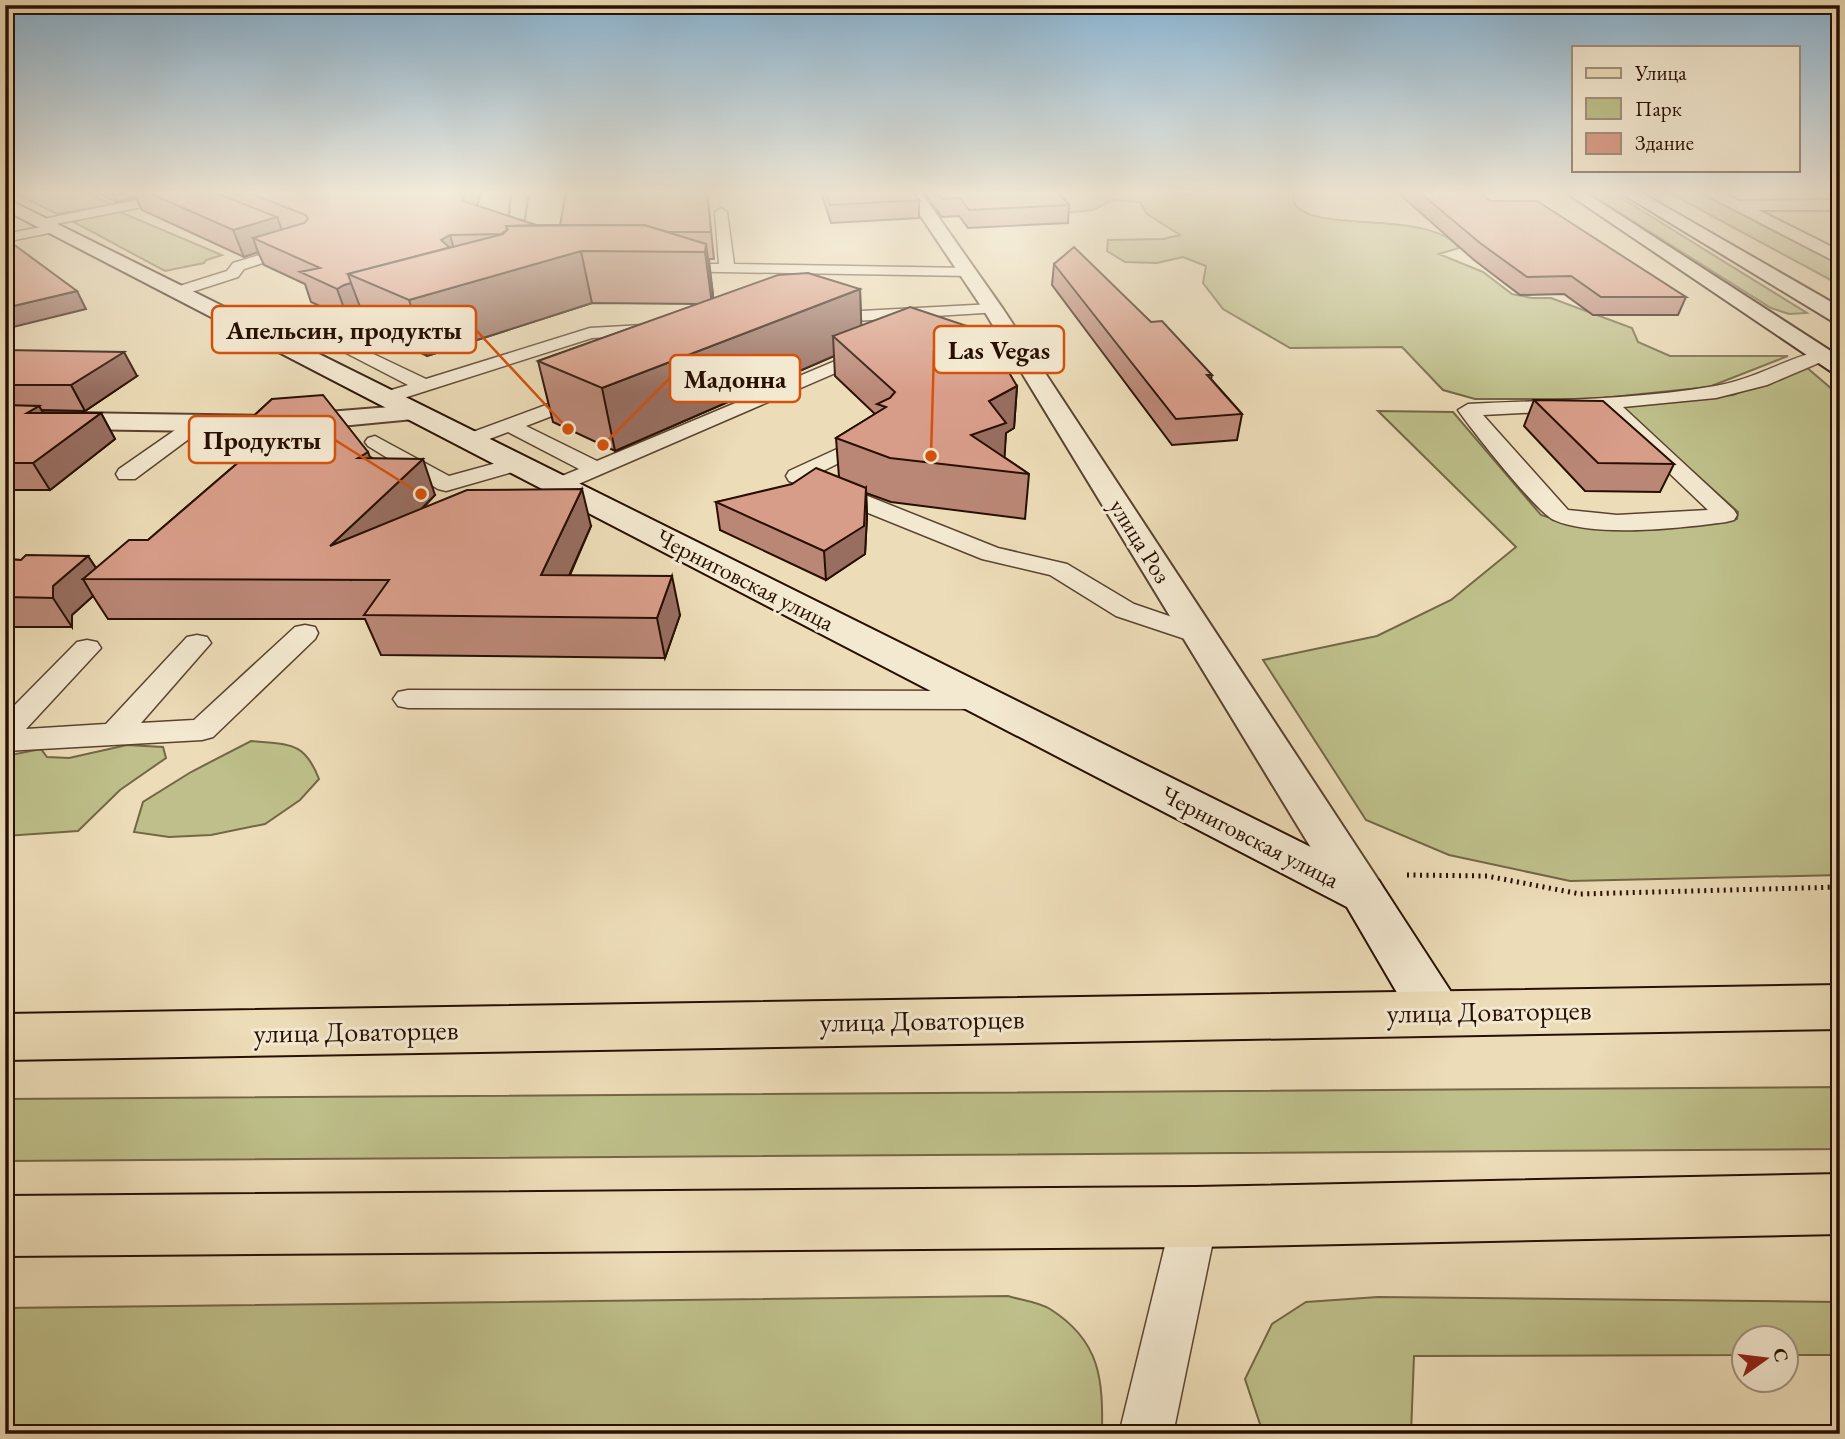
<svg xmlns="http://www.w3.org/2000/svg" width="1845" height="1439" viewBox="0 0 1845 1439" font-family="'EB Garamond',serif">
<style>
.green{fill:#bebf8a;stroke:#736746;stroke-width:2}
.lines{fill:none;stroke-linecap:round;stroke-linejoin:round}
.lane-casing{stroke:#59422f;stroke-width:3}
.street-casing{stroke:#59422f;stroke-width:4}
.secondary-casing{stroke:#280f02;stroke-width:4}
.primary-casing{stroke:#280f02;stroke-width:4}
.path{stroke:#280f02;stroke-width:5;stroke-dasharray:2 4.5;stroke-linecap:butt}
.lane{fill:#f3e8d0;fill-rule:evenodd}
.street{fill:#f3e8d0;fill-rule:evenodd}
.secondary{fill:#f3e8d0;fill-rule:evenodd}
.primary{fill:#ecdcb7;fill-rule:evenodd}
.wall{fill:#ba8776;stroke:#280f02;stroke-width:2}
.shaded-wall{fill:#976e60;stroke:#280f02;stroke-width:2}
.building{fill:#d89d89;stroke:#280f02;stroke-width:2}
.labels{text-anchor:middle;stroke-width:6;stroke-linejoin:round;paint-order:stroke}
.street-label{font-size:24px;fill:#280f02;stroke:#f3e8d0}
.near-street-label{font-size:28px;fill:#280f02;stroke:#f3e8d0}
.leader{fill:none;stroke:#d5520b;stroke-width:2.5}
.callout-dot{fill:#d5520b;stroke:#f3e8d0;stroke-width:2.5}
.callout{fill:#f3e8d0;stroke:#d5520b;stroke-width:2.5}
.callout-label{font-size:26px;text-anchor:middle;font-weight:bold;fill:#280f02}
</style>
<rect width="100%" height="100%" fill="#ecdcb7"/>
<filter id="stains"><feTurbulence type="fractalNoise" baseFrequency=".00286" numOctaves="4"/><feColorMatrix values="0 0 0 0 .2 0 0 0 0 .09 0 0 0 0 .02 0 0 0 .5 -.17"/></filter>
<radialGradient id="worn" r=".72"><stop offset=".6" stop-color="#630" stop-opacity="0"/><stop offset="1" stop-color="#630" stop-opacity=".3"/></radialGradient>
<!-- green -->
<g class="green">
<polygon points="11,191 82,191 111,204 57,214"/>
<path d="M1062,191H1294C1294,192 1294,202 1294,202C1308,235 1429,208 1459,248L1439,254L1483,272L1512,294L1532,298H1551L1632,328L1638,342L1670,356H1788L1709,387L1593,399H1475L1443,390L1402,347L1290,348L1223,309L1203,283L1206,266L1183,257L1157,263L1125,262L1107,251L1108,240L1163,239L1180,235L1147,214L1140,202L1112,200L1093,210L1065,213L1052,207Z"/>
<polygon points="1585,191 1610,191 1807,313 1789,314 1771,308"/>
<polygon points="1666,191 1698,191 1840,263 1840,285"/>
<polygon points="120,212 222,255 206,260 204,263 165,271 72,221"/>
<polygon points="1805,366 1840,396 1840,875 1570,881 1449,855 1366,820 1263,660 1377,636 1451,600 1516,547 1378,411 1453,412 1541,515 1563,522 1597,526 1720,523 1737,519 1738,512 1620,406 1733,395"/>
<path d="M251,741C288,745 304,740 319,779L300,800L265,824L211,835L169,837L134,832L143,802L191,772Z"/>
<polygon points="127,745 163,747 166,758 120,790 78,831 5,836 5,756 41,749 47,757 69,758"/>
<polygon points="1840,1087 1840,1149 5,1161 5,1099"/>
<path d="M1008,1296C1021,1300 1039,1302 1050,1309C1101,1341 1103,1380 1102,1434H5V1308Z"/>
<polygon points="1378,1297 1840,1302 1840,1355 1786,1355 1786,1338 1744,1338 1743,1355 1414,1356 1411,1434 1266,1434 1260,1424 1245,1379 1272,1324 1306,1302"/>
</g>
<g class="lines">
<defs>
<g id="lane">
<polygon points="182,191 199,193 193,197 56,224 61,228 59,231 5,242 5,234 41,227 36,223 38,220"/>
<polygon points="721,208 727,212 734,264 969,268 976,272 969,276 663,271 661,268 668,264 719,264 715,212"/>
<polygon points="299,243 306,247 304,250 244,269 238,277 176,297 168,292 170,289 227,271 233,263"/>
<polygon points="402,304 410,309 408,312 367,325 344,340 426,379 590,328 661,324 669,329 661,334 592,338 385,404 378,402 375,398 378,394 408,385 323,341 355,317"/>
<polygon points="993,304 999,306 1001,309 999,312 823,323 815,318 823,313"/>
<polygon points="871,346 877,347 880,351 877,355 560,492 552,490 549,485 552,480 579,469 508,432 476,444 462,444 459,440 462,436 589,389 599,395 596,399 526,426 597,461"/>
<path d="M1822,350L1828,351L1831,355L1828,359L1767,385L1716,398L1623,407L1734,510L1737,515L1734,520L1726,522C1682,528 1594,538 1554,520C1537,513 1471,429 1458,410L1468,404C1550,400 1634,400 1715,386C1753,380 1785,359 1822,350ZM1602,409L1708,510L1617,515L1568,510L1483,415Z"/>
<polygon points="198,417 205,419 208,423 205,427 135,479 119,479 116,474 119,469 191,419"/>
<polygon points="874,432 881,434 884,438 881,442 815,475 998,548 1067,564 1134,604 1210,630 1213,636 1210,642 1200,644 1116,616 1050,575 982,559 789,481 786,476 789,471"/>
<polygon points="375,436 449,476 515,458 523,459 526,464 523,469 446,491 438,489 368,446 365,442 368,438"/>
<polygon points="305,625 315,627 318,633 315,639 213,737 202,740 5,751 5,715 77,642 87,640 97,642 101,648 26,729 106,724 187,637 197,635 207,637 211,643 141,723 194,720 295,627"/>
<polygon points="408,690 981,691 991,693 996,700 991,707 981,709 408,708 398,706 393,699 398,692"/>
<polygon points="1195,1194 1211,1201 1218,1217 1173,1434 1119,1434 1172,1217 1179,1201"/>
</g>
<g id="street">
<polygon points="512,191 528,191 524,219 518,220 510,215"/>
<polygon points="904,191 920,191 1003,309 1379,881 1386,894 1379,907 1363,912 1347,907 983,309"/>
<polygon points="1699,191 1720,191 1739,201 1840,200 1840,210 1758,210 1840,251 1840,264"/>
<polygon points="415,405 424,408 428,413 424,418 278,432 5,428 5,412 278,416"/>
</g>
<g id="secondary">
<polygon points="1564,191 1583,191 1840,357 1840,374 1832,372"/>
<polygon points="1618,191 1638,191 1840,307 1840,322 1832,321"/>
<polygon points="5,198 1379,881 1453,995 1460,1011 1453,1027 1435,1033 1417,1027 1347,907 5,210"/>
</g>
<g id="primary">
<polygon points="1840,985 1840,1029 5,1060 5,1014"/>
<polygon points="1840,1174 1840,1234 1195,1247 5,1256 5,1196 1195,1187"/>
</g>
</defs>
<!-- lane casing -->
<use href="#lane" class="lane-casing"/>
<!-- street casing -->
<use href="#street" class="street-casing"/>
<!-- secondary casing -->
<use href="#secondary" class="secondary-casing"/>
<!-- primary casing -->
<use href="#primary" class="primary-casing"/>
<!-- path -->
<polyline class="path" points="1407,875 1487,876 1580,894 1840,887"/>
<!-- lane -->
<use href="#lane" class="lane"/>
<!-- street -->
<use href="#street" class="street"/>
<!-- secondary -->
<use href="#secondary" class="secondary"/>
<!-- primary -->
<use href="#primary" class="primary"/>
</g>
<!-- wall -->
<g class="wall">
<polygon points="94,191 482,191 477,206 536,225 560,225 707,191 714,259 709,259 713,295 713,299 860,289 861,326 1017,386 1014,428 1006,433 1004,457 1029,474 1025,519 891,502 866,493 867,516 865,554 826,580 720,530 716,502 839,477 836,438 875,414 835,376 834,356 615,451 553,422 538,361 699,304 592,303 427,356 367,328 362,312 354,314 348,319 311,302 305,284 264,265 258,252 244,257 142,210 136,198 116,202"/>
<polygon points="821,191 913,191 919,200 919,218 831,223"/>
<polygon points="922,191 1057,191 1069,205 1068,223 968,228 959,216 942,217"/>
<polygon points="1396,191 1477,191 1490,201 1686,297 1678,315 1593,315 1564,294 1520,295 1474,260"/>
<rect x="1805" y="191" width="35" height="1"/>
<polygon points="1054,264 1151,322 1212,375 1211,379 1242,414 1237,440 1172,445 1052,285"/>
<polygon points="5,350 137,376 85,411 42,410 43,413 101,413 115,439 50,490 5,490"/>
<polygon points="272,399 435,495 423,508 591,526 570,575 680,615 665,658 381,655 365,619 108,619 93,596 72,615 72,627 5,627 5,559 21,560 88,556 96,568 148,540 242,459 231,437"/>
<polygon points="1534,400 1674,464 1660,492 1585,491 1524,426"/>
</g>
<!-- shaded-wall -->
<g class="shaded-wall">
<polygon points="112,191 133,191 136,198 116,202"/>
<polygon points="210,191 221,191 227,206 210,192"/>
<polygon points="466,191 482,191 470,227 463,201"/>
<polygon points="277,217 287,244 253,238 258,252 244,257 233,230"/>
<polygon points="450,235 456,256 441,240"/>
<polygon points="706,244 713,295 712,304 705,252"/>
<polygon points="581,251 592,303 427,356 409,300"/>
<polygon points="351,283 362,312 354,314 348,319 337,289 344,285"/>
<polygon points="860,289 862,344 833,336 834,356 615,451 602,388"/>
<polygon points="77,291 86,309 5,329 5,308"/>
<polygon points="124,352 137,376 85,411 71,385"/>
<polygon points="1017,386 1014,428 1006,433 1004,467 971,435 989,401"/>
<polygon points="39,406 54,431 27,413"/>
<polygon points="101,413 115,439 50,490 33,463"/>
<polygon points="368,452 382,488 358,458"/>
<polygon points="423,459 435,495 351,580 330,546"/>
<polygon points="866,488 867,516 865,554 826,580 824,551"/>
<polygon points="582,489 591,526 552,614 541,575"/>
<polygon points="88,556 103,579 83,579 93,596 72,615 72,627 53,598 53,586"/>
<polygon points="672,576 680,615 665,658 657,618"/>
</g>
<!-- building -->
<g class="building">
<polygon points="145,191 210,191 277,217 233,230"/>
<polygon points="244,191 466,191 463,201 536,225 506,226 507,230 501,234 450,235 441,240 449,247 451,247 348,274 351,283 344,285 337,289 300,272 320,268 253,238 304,223 308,219 306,215"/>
<polygon points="566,191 707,191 711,232 668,232 644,225 560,225"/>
<polygon points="826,191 913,191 919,200 830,205"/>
<polygon points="935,191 1057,191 1069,205 969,210 960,198 942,199"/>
<polygon points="1418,191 1477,191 1490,201 1537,201 1686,297 1601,297 1571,276 1527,277 1480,243"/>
<polygon points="644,225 706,244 705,252 581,251 409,300 348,274 503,234 508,229 506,226"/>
<polygon points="5,238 77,291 5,308"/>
<polygon points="1074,247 1151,322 1162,321 1212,375 1207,375 1242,414 1176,419 1054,264"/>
<polygon points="808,273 860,289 602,388 538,361 778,275"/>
<polygon points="910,307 985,332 1017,386 989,401 1006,423 971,435 1029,474 890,458 836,438 886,407 877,404 890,398 895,392 833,336"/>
<polygon points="5,350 124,352 71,385 5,385"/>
<polygon points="323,395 368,452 358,458 423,459 330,546 467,490 582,489 541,575 672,576 657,618 364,615 389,580 83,579 129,540 148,540 268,437 231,437 272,399"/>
<polygon points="1534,400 1603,401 1674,464 1598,463"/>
<polygon points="5,405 39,406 27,413 101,413 33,463 5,463"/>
<polygon points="816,468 866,488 864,526 824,551 716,502 792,484"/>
<polygon points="26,555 88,556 53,586 53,598 5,597 5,559 21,560"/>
</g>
<!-- sky -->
<linearGradient id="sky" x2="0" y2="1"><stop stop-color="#8ab6d6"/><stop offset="0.49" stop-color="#f6efdf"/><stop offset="1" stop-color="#f6efdf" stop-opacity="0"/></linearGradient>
<rect width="1845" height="393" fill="url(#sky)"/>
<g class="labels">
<!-- street labels -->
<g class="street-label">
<text transform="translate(1140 541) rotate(58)" y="8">улица Роз</text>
<text transform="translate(745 580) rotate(27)" y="8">Черниговская улица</text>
<text transform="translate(1250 837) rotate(27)" y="8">Черниговская улица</text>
</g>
<!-- near-street labels -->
<g class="near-street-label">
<text transform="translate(1489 1011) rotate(-1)" y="10">улица Доваторцев</text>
<text transform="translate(922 1020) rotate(-1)" y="10">улица Доваторцев</text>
<text transform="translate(356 1031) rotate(-1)" y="10">улица Доваторцев</text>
</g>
</g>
<!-- callouts -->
<path class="leader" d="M568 429L476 330M931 456L934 350M603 445L670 378M421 494L335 440"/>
<g class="callout-dot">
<circle cx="568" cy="429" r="7"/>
<circle cx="931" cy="456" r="7"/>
<circle cx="603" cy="445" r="7"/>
<circle cx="421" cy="494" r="7"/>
</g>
<g class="callout">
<rect x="212" y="306" width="264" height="47" rx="7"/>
<rect x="934" y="326" width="130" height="47" rx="7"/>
<rect x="670" y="355" width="130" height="47" rx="7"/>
<rect x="189" y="416" width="146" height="47" rx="7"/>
</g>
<g class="callout-label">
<text x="344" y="339">Апельсин, продукты</text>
<text x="999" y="359">Las Vegas</text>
<text x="735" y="388">Мадонна</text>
<text x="262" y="449">Продукты</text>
</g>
<!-- margin -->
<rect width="1845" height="1439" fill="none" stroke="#ecdcb7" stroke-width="28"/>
<rect x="7" y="7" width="1831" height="1425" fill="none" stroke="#280f02" stroke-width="3.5"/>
<rect x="14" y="14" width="1817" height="1411" fill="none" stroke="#280f02" stroke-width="2"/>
<!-- legend -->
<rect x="1572" y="46" width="228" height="126" fill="#f3e8d0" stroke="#a2917e" stroke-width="2"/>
<rect x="1586" y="68" width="35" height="10" fill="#ecdcb7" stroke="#a2917e" stroke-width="2"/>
<text x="1635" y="80" font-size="21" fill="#280f02">Улица</text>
<rect x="1586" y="98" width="35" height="21" fill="#bebf8a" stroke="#a2917e" stroke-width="2"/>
<text x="1635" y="116" font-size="21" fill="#280f02">Парк</text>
<rect x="1586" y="133" width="35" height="21" fill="#d89d89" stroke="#a2917e" stroke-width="2"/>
<text x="1635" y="150" font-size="21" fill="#280f02">Здание</text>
<!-- north arrow -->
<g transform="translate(1765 1359) rotate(76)"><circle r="33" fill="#f3e8d0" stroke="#a2917e" stroke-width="2"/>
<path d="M0-5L12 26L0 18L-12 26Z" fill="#8f2418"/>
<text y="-10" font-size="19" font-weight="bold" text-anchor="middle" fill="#280f02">С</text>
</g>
<rect width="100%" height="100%" filter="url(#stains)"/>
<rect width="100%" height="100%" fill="url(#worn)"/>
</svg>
